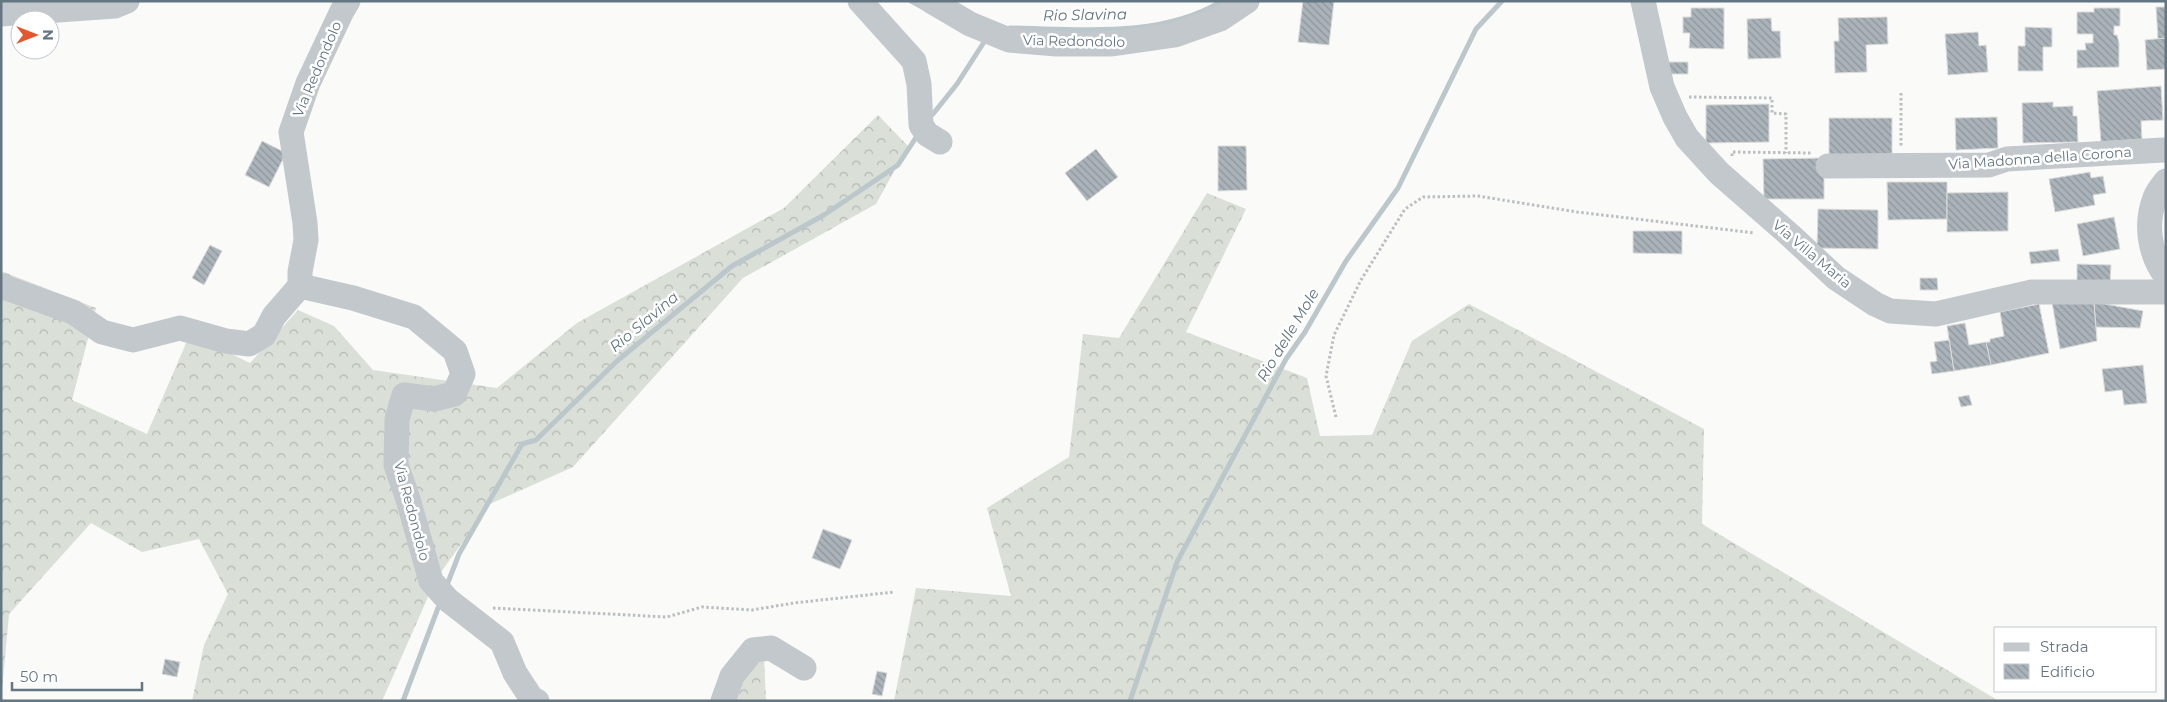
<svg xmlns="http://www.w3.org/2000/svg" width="2167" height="702" viewBox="0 0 2167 702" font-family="Montserrat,sans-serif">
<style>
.forest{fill:url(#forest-crowns)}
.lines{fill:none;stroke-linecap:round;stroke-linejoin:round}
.stream{stroke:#bbc7cb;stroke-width:5}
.building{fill:url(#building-back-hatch);stroke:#dcdcda}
.path{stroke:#bbbfc2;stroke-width:3;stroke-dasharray:2.5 2.5;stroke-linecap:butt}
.minor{stroke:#c3c8cc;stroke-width:25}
.labels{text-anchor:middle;stroke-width:5;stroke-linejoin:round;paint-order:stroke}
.street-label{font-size:14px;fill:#657683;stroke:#fff}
.water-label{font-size:15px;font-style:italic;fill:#60757c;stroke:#fff}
</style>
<defs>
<pattern id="forest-crowns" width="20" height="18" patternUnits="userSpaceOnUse" patternTransform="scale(1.25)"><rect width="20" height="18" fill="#dadfd7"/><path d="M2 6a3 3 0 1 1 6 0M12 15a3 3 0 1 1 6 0" fill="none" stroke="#b4b9b4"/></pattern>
<pattern id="building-back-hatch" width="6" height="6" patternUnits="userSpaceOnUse" patternTransform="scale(1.25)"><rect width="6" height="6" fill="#aab3b9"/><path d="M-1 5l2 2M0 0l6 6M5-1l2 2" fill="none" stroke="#8e969c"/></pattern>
</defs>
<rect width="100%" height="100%" fill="#fafaf8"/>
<!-- forest -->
<g class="forest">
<polygon points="878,115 908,146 876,204 743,278 573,467 490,504 436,579 382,701 192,701 204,645 228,594 199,539 142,552 91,523 9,614 1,701 1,271 96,308 72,400 147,434 190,334 250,363 298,310 334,326 373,370 497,388 577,323 784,208"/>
<polygon points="1207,193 1246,209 1186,332 1307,378 1320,436 1372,435 1412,341 1469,304 1704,429 1702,524 1999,701 894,701 916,588 1011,596 987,508 1069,457 1083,334 1119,338"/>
<polygon points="764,656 766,701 722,701"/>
</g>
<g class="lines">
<!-- stream -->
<g class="stream">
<polyline points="911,1 924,8"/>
<path d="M1010,28C1079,29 1160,39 1222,1"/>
<polyline points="933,114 957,84 986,39"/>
<polyline points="447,585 459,554 522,444 536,440 617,361 732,266 824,215 898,165 917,136"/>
<polyline points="403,701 438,608"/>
<polyline points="1130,701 1177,562 1286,359 1305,332 1346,261 1398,188 1476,29 1502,1"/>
</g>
</g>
<!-- building -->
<g class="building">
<polygon points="1303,1 1334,1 1329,45 1298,42"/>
<polygon points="2156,7 2166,7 2166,38 2158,39"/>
<polygon points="1691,8 1724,8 1724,49 1689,48 1690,33 1683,33 1683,17 1691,17"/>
<polygon points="2094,8 2120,8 2120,26 2114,26 2114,35 2117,35 2119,43 2119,67 2077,68 2077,50 2086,50 2085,43 2093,43 2093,34 2077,34 2077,12 2094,12"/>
<polygon points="1887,17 1888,44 1866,45 1867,72 1835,73 1834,41 1839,41 1838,18"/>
<polygon points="1771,18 1772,31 1780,31 1781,58 1748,59 1747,19"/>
<polygon points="2025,27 2052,28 2052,47 2043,47 2043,71 2018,71 2018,46 2025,46"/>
<polygon points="1978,32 1979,46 1986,45 1988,72 1948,75 1945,34"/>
<polygon points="2166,38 2166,69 2147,70 2145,40"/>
<polygon points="1667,62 1688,62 1688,74 1666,74"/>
<polygon points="2161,86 2163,120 2141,121 2142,139 2101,142 2097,91"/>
<polygon points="2053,102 2053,107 2073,106 2073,116 2077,116 2078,142 2023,143 2022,103"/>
<polygon points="1769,104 1769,142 1706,143 1706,105"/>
<polygon points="1997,117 1998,148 1956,150 1955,118"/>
<rect x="1829" y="118" width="63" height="37"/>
<polygon points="262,141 286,153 269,187 245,175"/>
<polygon points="1218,146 1246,146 1247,190 1218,191"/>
<polygon points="1096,149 1118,177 1087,201 1065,173"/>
<polygon points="1824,158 1824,199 1764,199 1763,159"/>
<polygon points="2090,172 2091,178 2103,176 2106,193 2093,195 2095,205 2055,212 2049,179"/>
<polygon points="1887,182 1947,182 1947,219 1888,220"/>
<polygon points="2008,192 2008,231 1947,232 1947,193"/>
<polygon points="1818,209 1878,210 1878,249 1817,248"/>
<polygon points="2114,217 2120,249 2083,256 2077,224"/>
<polygon points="1633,231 1682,231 1682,254 1633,253"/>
<polygon points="210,245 222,251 204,285 192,278"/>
<polygon points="2058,249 2060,261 2031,264 2029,252"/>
<polygon points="2077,264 2111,265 2110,284 2077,284"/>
<polygon points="1920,278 1937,278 1938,290 1920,290"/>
<polygon points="2052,302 2094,302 2097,341 2060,349"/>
<polygon points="2094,302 2143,311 2140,328 2096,327"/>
<polygon points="2039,304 2049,353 1991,365 1986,342 1990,342 1990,339 2004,336 2000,312"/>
<polygon points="1965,323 1969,345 1986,342 1991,365 1954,371 1947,326"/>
<polygon points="1949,340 1954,371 1932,374 1930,362 1937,361 1934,342"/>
<polygon points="2143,365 2147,403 2124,405 2122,390 2105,392 2102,369"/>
<polygon points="1969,395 1972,405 1961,407 1958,397"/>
<polygon points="823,529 852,540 840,569 812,558"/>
<polygon points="165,659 180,662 177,677 162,674"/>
<polygon points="877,671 887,673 882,696 872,694"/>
</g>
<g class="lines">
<!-- path -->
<g class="path">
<polyline points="1901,93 1901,146"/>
<polyline points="1689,97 1772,98 1772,113 1786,114 1786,153"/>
<polyline points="1732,156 1732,152 1811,153"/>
<polyline points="1336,417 1326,376 1334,335 1361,280 1405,209 1423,197 1478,196 1577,212 1755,233"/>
<polyline points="493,608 667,617 702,607 752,610 794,603 894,592"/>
</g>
<!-- minor -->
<g class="minor">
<polyline points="348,1 342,11 308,83 291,132 305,223 306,240 300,272 300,286 353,298 414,317 455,351 463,374 454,394 434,399 404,395 397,419 396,465 408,499 431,581 448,600 502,642 515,673 532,699 537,701"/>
<polyline points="860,1 914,61 919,84 921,125 927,134 940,142"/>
<polyline points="931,1 970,24 1009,40 1057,44 1112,44 1175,35 1220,19 1247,1"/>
<polyline points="1643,1 1662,87 1675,117 1687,138 1719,173 1792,237 1836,278 1875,304 1890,311 1936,314 2032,292 2166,292"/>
<polyline points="1,14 115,6 127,1"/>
<polyline points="1828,166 1989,165 2007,159 2163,150"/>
<path d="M2166,181C2162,186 2157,192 2155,198C2145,223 2149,254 2166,276"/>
<polyline points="1,286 73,312 102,332 133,340 180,328 226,341 249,344 264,335 274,316 300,286"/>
<polyline points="723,701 732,676 753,650 771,648 804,668"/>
</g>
</g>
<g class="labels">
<!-- street labels -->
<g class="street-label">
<text transform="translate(1074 41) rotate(1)" y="5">Via Redondolo</text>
<text transform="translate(317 69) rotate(-67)" y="5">Via Redondolo</text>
<text transform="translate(2040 158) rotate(-4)" y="5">Via Madonna della Corona</text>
<text transform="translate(1812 254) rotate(40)" y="5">Via Villa Maria</text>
<text transform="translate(412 511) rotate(75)" y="5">Via Redondolo</text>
</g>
<!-- water labels -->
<g class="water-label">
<text transform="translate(1085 15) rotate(-1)" y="5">Rio Slavina</text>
<text transform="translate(644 322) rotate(-40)" y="5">Rio Slavina</text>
<text transform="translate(1288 335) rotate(-59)" y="5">Rio delle Mole</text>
</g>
</g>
<!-- border -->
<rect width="2167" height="702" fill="none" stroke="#657683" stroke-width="5"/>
<!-- legend -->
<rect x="1994" y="627" width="162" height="65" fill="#ffffff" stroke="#c1c8cd"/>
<rect x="2004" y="643" width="25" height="8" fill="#c3c8cc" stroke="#c1c8cd"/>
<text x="2040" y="652" font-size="15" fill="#657683">Strada</text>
<rect x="2004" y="664" width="25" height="15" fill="url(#building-back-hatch)" stroke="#c1c8cd"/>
<text x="2040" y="677" font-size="15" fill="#657683">Edificio</text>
<!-- north arrow -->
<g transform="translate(35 35) rotate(90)"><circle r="24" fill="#ffffff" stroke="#c1c8cd"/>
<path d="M0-4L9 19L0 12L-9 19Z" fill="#e4572e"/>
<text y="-8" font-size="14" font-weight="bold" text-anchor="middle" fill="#657683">N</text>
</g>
<!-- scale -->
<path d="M12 682v8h130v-8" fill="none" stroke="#657683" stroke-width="2.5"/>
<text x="20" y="682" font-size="15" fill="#657683" stroke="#ffffff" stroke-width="4" paint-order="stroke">50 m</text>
</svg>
